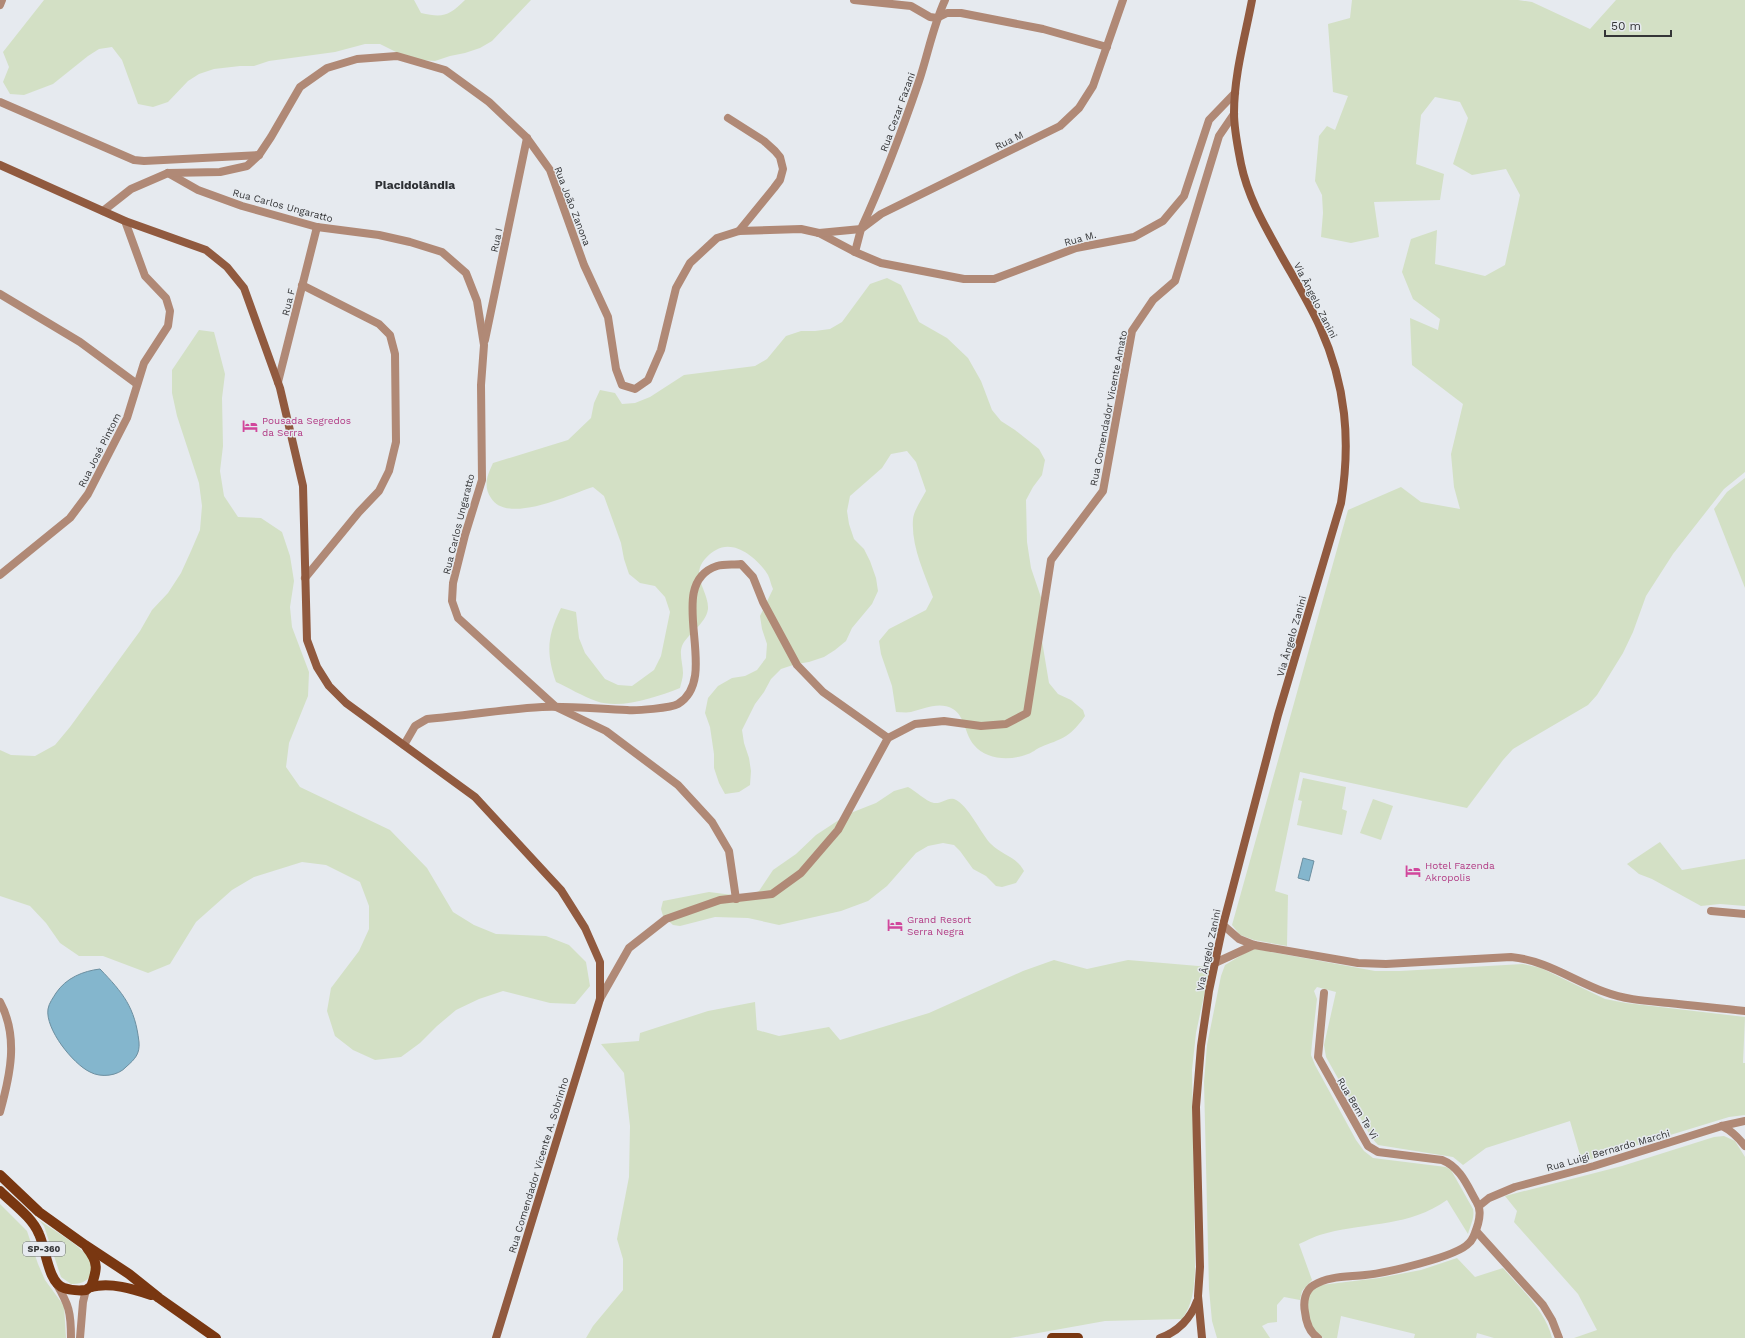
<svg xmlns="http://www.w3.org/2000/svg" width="1745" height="1338" viewBox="0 0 1745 1338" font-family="'Work Sans',sans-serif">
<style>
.green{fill:#d3e0c5}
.water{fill:#84b6cd;stroke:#6c8fa0}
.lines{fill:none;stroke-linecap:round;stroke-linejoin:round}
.street{stroke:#b08976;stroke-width:8}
.secondary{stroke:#915a3f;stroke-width:8}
.primary{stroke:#793711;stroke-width:10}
.labels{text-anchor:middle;stroke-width:3;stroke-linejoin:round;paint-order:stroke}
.shield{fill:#e6eaef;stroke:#696b6e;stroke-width:1}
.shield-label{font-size:9px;font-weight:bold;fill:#343537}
.street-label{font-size:10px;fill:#343537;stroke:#e6eaef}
.hotel-label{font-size:10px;fill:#b23c85;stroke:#e6eaef;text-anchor:start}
.quarter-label{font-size:12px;font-weight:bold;fill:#2d3034;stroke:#e6eaef}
</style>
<rect width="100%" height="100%" fill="#e6eaef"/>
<!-- green -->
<g class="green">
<path d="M44,0H414L421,13C443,18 449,16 465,0H531L492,41L480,48L465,53L450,56L435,61L421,60L406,57L380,44H365L335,52L269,61L254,66H240L214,69L199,74L188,81L168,102L153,107L138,104L122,60L112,47L99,49L88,56L53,84L24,95L10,94L3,82L9,67L3,52Z"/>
<polygon points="1352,0 1518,0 1532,2 1590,29 1616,0 1745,0 1745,472 1724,489 1673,554 1646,596 1633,632 1623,653 1597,695 1588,705 1513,749 1503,760 1467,808 1300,772 1275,891 1288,895 1287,946 1254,940 1240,935 1232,925 1348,510 1401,487 1421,502 1460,509 1454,487 1451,454 1463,404 1412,365 1410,318 1438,330 1440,319 1413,299 1402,272 1411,239 1437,230 1435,264 1485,276 1505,265 1520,195 1506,169 1472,175 1453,164 1468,118 1460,102 1435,97 1421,115 1416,164 1444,174 1440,200 1374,202 1379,237 1351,243 1321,237 1323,213 1322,195 1315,181 1319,136 1327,126 1335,130 1348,96 1333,92 1328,24 1350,18"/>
<path d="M887,278L901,285L919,322L947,338L968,358L981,381L992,410L1001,421L1015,430L1039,449L1045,460L1042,475L1033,487L1026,500L1027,542L1031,568L1046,612L1042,641L1049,683L1058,694L1071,700L1083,710L1085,716C1080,723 1074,731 1066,736C1058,741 1050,743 1041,747C1036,749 1032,753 1028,754C1011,761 986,760 974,745C965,735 965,716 953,709C939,701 924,709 911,712C906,713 901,712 896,712L892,686L881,654L879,641L889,629L926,610L933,597C924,572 911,546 913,519C914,510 922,499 926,491L916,462L907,451L891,454L882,468L850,496L847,511L849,524L854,539L864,549L870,561L876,578L878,591L872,604L852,628L846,641L835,650L824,657L809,662L796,664L781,669L771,679L764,692L755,704L742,730L744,743L749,758L751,771L750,785L739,792L725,794L719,783L714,768V754L710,727L705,713L708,698L718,686L732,678L745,676L757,670L766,658L767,644L762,629L760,616L773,589C771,585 770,579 768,575C758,559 735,539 716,550C710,553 704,559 701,565C694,579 709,594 708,609C706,624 687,634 682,646C679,654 683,665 683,673C683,678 681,683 680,688C657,697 620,710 596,701C582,696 569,688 556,682C546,653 547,636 561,608L576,612L579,638L585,653L605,679L618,685L632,686L654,670L661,656L670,612L665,597L655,586L640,583L629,574L624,559L621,543L604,496L593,487C571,494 507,525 491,498C483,486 487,476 493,463L568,440L591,418L594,403L600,390L615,393L622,404L635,403L650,397L684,375L755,366L767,359L786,336L801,331H815L830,329L842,322L870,284Z"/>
<polygon points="199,330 214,332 225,374 222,398 223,446 220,471 224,496 238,517 261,518 282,532 290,556 294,581 290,607 292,627 309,672 308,696 289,743 286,767 300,787 390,830 427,868 453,912 474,925 496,934 546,936 569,945 586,962 590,986 575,1004 550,1003 503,991 479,999 456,1010 437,1026 420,1043 401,1057 375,1060 353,1050 335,1036 327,1011 331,988 359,951 369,929 369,906 360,882 326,865 302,862 254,877 232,890 196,922 170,964 148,973 103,956 79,956 60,943 46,923 30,906 0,896 0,750 11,755 35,756 55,745 70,727 140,631 152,610 168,593 181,573 191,551 200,530 202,506 199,483 177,416 172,393 172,370"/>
<polygon points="1745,478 1745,588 1714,509 1727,492"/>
<polygon points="1303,778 1346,787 1342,809 1347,811 1342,835 1297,825 1302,801 1298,800"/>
<path d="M908,787C916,791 925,801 934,803C942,804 947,797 954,799C968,804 981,834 991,844C1002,855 1017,857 1024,871L1016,883L1002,887L996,886L986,876L973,869L960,851L954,845L943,843L928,846L916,853L887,886L868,901L841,911L779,925L748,918L715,917L680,926L673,925L663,916L661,909L663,901L709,892L733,895L753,894L759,891L773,870L796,854L816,835L848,814L876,803L894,791Z"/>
<polygon points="1373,799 1393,806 1381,840 1360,833"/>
<polygon points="1660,842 1682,870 1745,859 1745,906 1720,904 1701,906 1652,879 1639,874 1627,864"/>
<path d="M1255,949L1375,971H1400L1523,964L1541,968L1605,999L1626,1003L1745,1017L1743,1063H1745V1115L1729,1117L1582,1162L1570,1121L1486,1148L1463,1165L1453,1157L1378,1145L1371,1137L1326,1057L1324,1045L1336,992L1317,987L1314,991L1317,999L1312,1043L1311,1055L1315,1065L1356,1140L1364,1151L1373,1158L1446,1167L1451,1170L1473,1209C1475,1218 1470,1226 1468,1234L1447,1200C1408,1227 1370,1222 1327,1233C1317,1235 1308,1240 1299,1244L1312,1280L1302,1291L1300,1300L1284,1297L1277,1305V1322L1268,1323L1262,1326L1270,1338H1217L1212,1321L1209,1289L1204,1082L1207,1045L1221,976L1225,965L1245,953Z"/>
<path d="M1054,960L1087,969L1128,960L1210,967L1196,1033L1192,1070L1195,1270C1194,1288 1193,1304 1182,1319L1105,1321L1010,1338H586L593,1326L623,1290V1259L617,1239L629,1177L630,1126L624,1073L601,1044L639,1041L640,1033L708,1011L755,1002L757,1030L779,1036L829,1027L840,1040L929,1013L1023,971Z"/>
<polygon points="1724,1136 1735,1141 1745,1157 1745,1338 1574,1338 1597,1330 1578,1294 1514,1222 1517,1211 1505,1196 1622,1166 1714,1137"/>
<polygon points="0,1204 27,1231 38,1264 45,1280 64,1306 66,1338 0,1338"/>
<path d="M38,1219C51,1229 80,1245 88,1257C92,1262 93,1270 90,1275C87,1283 78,1284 71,1284L61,1277L44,1226Z"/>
<path d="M1457,1258L1475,1277L1503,1268C1521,1289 1545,1310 1552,1338H1494L1477,1333L1476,1338H1414L1415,1334L1341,1316L1337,1338C1333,1338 1328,1338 1324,1338C1310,1334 1303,1307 1309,1294C1312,1289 1316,1287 1321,1285L1379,1278L1421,1270Z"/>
</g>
<!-- water -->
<g class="water">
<polygon points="1303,858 1314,861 1309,881 1298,878"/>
<path d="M100,969C123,993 135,1007 139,1042C140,1054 135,1059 126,1067C118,1076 101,1078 90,1072C73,1064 45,1029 48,1009C49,1003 53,998 56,993C66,978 83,971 100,969Z"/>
</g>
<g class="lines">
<!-- street -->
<g class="street">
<polyline points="854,0 911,6 930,17 937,18 947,13 961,13 1043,29 1107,47"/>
<polyline points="0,5 2,0"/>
<polyline points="0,102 134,160 144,161 259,155"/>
<polyline points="728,118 764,141 775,151 780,157 783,169 780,180 774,188 739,231"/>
<polyline points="168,173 198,190 242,206 317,227 379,235 410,242 442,252 466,273 477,301 484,345 481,385 482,480 465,535 453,583 452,601 458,618 556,707 606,731 678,785 712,822 729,851 736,899"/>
<polyline points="103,211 131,189 168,173 220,172 247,166 259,155 271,137 300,87 327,68 357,59 397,56 445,70 489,102 527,138 550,170 584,265 608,317 616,369 622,385 635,389 648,380 661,350 676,288 690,263 717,238 739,231 801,229 819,233 855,252 881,263 964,279 994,279 1076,248 1134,237 1163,221 1184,196 1209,120 1235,93"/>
<path d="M819,233L861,229C883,181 902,131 919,81C928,54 933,26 945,0"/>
<polyline points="855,252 861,229 881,214 1060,126 1079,108 1093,86 1123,0"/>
<polyline points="302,285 379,324 390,335 395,354 396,442 389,471 379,491 359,512 305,578"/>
<polyline points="0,294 80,342 137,384"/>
<polyline points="485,340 527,138"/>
<polyline points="278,382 317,227"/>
<polyline points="0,575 70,518 88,494 127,418 144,363 168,326 170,311 166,298 145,276 125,221"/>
<path d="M404,745L415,726L427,719C466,716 504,709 542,707C570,706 599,709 627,710C636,711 671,708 678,704C723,677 662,584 717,566C724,564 734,565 741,564L753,577L763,602L797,665L823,692L888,738"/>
<polyline points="1711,911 1745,914"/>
<path d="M1223,925L1239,939L1254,945L1358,963L1386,964L1511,957C1546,960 1574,981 1605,992C1626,1000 1648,1001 1669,1003C1694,1006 1720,1008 1745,1011"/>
<polyline points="1217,962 1254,945"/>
<polyline points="600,999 629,948 666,919 720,900 772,894 801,873 838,830 888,738 915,724 944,721 981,726 1006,724 1027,713 1051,560 1103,491 1132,331 1153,300 1175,281 1219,136 1234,114"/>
<path d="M0,1002C19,1037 10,1076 0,1112"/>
<path d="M1722,1126C1732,1131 1738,1137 1745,1146"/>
<polyline points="1479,1206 1489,1198 1515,1187 1594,1166 1722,1126 1745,1121"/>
<polyline points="1476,1231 1543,1305 1552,1320 1559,1338"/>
<path d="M56,1283C69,1305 71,1312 71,1338"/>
<polyline points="80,1338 83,1302 86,1290"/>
<path d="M1318,1338C1309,1332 1306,1322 1305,1312C1303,1302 1305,1290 1314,1285C1328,1276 1349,1277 1365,1275C1385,1273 1457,1257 1469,1243C1474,1239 1476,1230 1478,1224C1480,1216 1481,1209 1476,1201C1467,1185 1460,1167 1442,1160L1378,1152L1368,1146L1318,1057L1324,993"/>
</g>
<!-- secondary -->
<g class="secondary">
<polyline points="0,165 125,221 206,250 227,267 244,288 280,388 303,486 307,640 317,667 329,686 346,703 475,797 561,890 585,928 600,962 600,999 496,1338"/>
<path d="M1160,1338C1178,1332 1191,1318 1197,1301"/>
<path d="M1202,1338L1198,1296L1200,1267L1196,1107L1201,1046L1209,991L1223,925L1278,715L1341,503C1351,441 1346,385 1320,327C1309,303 1295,280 1282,257C1266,228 1248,198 1241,164C1238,148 1234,130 1234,113C1234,75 1245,37 1252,0"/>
</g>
<!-- primary -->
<g class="primary">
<polyline points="0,1175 39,1212 85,1245 129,1274 159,1298 216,1338"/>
<path d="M0,1191C13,1204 32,1217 39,1234C46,1249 48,1283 64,1288C70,1290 80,1291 86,1290C88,1289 89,1287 91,1287C111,1282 133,1289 151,1295"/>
<path d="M87,1248C99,1263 97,1270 91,1287"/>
<polyline points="1052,1338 1078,1338"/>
</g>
</g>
<!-- icons -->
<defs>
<symbol id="hotel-bare" viewBox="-9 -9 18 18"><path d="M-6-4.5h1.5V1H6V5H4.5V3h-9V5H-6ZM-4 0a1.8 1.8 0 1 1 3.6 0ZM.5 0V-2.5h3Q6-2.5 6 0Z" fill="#d1479c" stroke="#e6eaef" stroke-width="2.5" paint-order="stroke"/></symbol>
</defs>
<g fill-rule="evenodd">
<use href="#hotel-bare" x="239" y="415" width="22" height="22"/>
<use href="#hotel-bare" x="1402" y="860" width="22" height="22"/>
<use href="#hotel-bare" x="884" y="914" width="22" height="22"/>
</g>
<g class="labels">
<!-- shield labels -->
<rect class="shield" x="23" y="1242" width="42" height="14" rx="3"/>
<g class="shield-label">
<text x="44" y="1252">SP-360</text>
</g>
<!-- street labels -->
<g class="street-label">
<text transform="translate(897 112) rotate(-70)" y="4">Rua Cezar Fazani</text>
<text transform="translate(1009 140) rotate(-26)" y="4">Rua M</text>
<text transform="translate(283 205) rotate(15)" y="4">Rua Carlos Ungaratto</text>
<text transform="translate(573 206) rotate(69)" y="4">Rua João Zanona</text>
<text transform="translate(1080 238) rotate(-15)" y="4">Rua M.</text>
<text transform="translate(496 240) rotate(-78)" y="4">Rua I</text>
<text transform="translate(1316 300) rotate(63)" y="4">Via Ângelo Zanini</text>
<text transform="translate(288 302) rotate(-76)" y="4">Rua F</text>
<text transform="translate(1108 408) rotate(-79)" y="4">Rua Comendador Vicente Amato</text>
<text transform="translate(99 450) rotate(-63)" y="4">Rua José Pintom</text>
<text transform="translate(458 524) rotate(-76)" y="4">Rua Carlos Ungaratto</text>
<text transform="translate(1291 636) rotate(-74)" y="4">Via Ângelo Zanini</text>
<text transform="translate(1208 950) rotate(-78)" y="4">Via Ângelo Zanini</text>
<text transform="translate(1358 1108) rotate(59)" y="4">Rua Bem Te Vi</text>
<text transform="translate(1608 1150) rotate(-16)" y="4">Rua Luigi Bernardo Marchi</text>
<text transform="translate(538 1165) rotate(-73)" y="4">Rua Comendador Vicente A. Sobrinho</text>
</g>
<!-- hotel labels -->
<g class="hotel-label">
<text x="262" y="424">Pousada Segredos<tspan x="262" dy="12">da Serra</tspan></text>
<text x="1425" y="869">Hotel Fazenda<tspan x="1425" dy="12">Akropolis</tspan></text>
<text x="907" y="923">Grand Resort<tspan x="907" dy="12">Serra Negra</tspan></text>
</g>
<!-- quarter labels -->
<g class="quarter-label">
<text x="415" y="189">Placidolândia</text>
</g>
</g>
<!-- scale -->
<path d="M1605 30v6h66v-6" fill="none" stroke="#343537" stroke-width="2"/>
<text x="1611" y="30" font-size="12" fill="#343537" stroke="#e6eaef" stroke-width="3" paint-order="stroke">50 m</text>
</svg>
